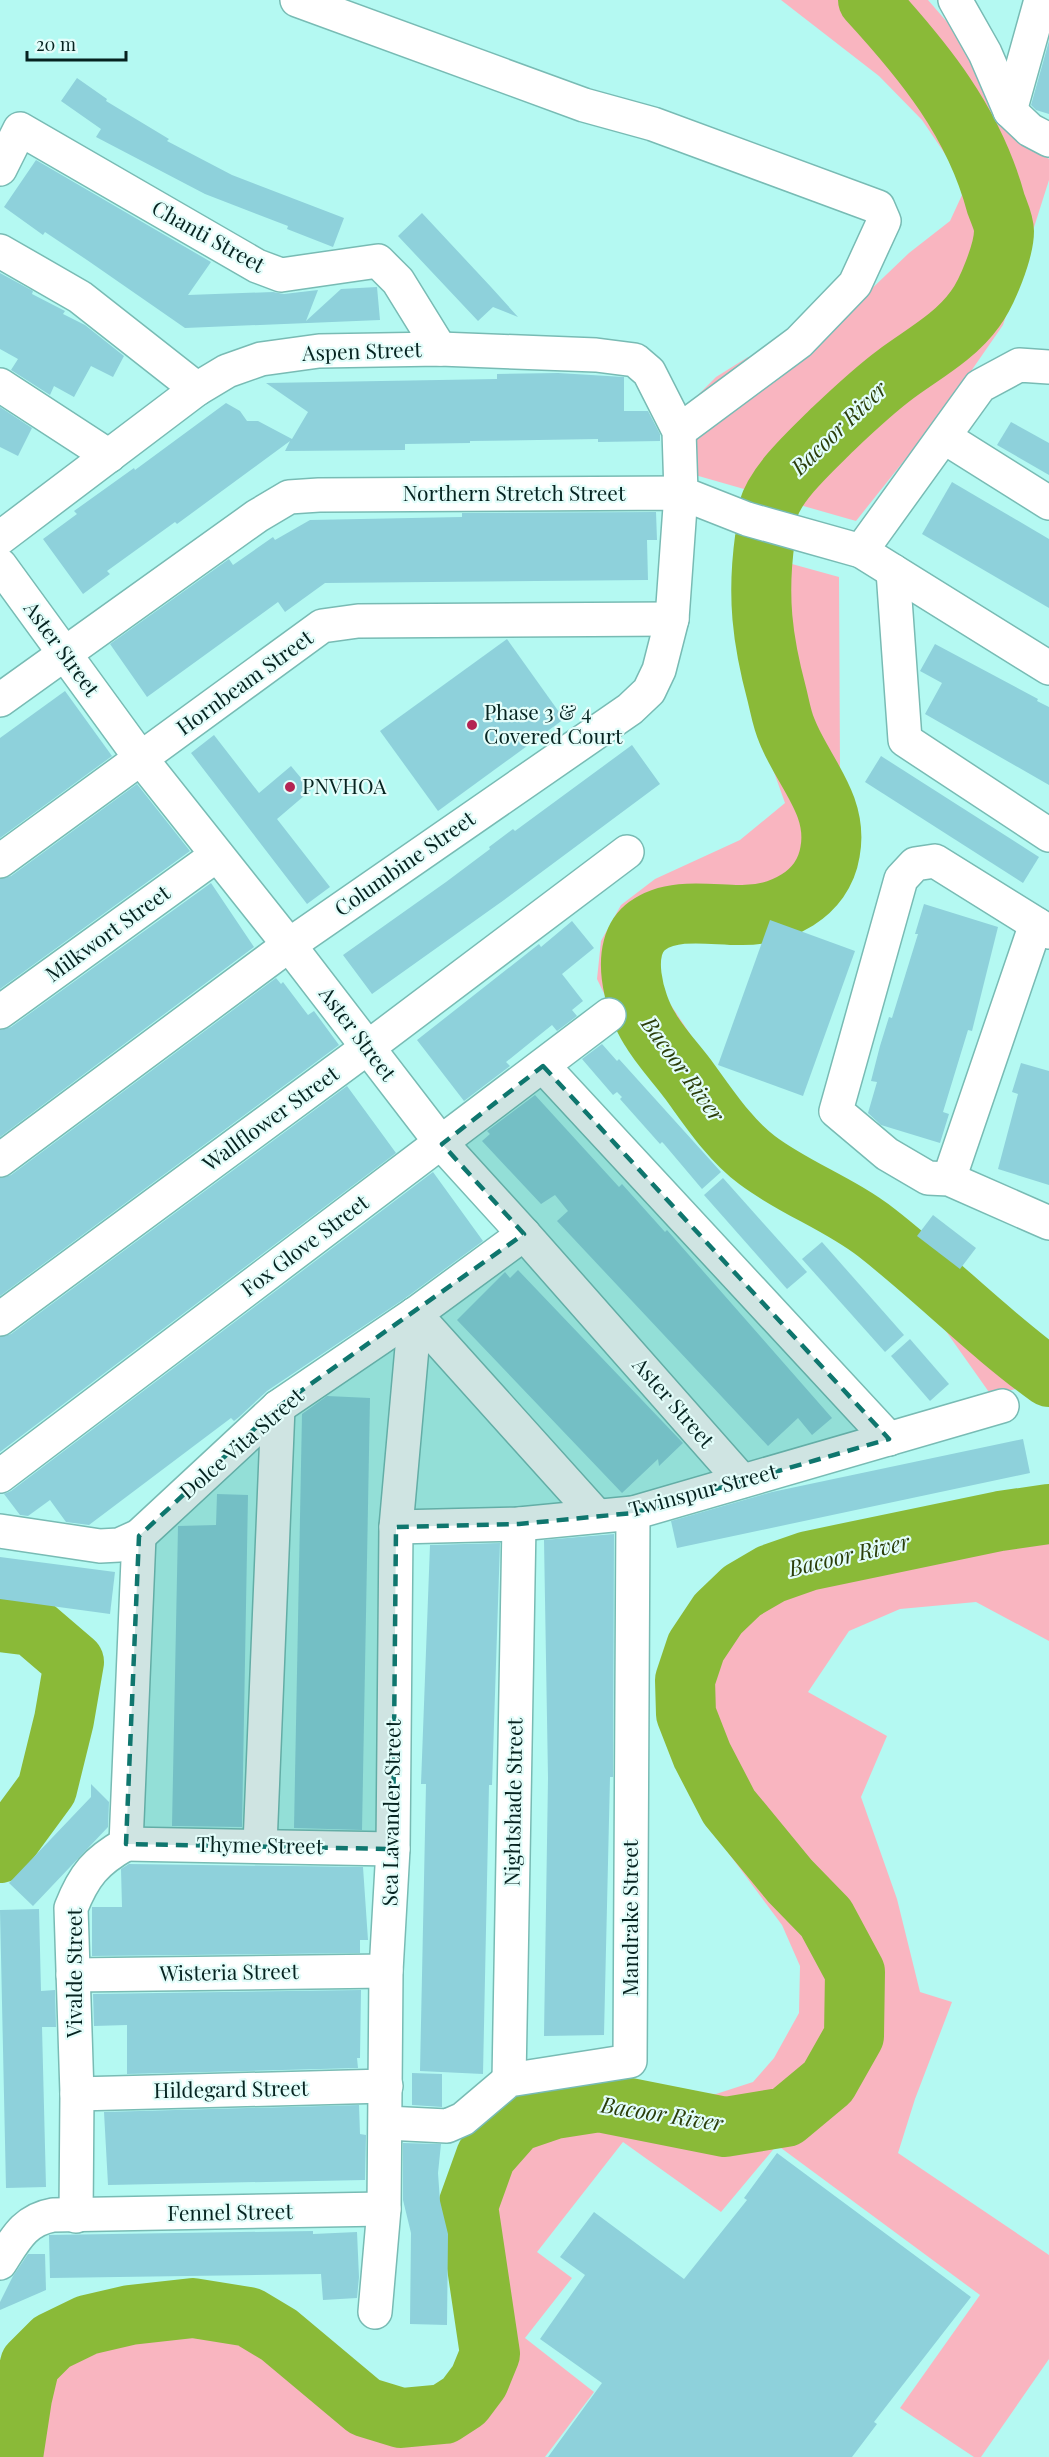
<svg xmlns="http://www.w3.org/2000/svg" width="1049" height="2457" viewBox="0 0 1049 2457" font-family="'Playfair Display',serif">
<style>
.green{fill:#f9b5c0}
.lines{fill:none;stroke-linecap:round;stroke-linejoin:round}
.river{stroke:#8aba38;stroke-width:60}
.building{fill:#8ed1db}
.minor-casing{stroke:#78bbb4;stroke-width:36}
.minor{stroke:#fff;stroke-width:33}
.marked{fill:#0f766e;fill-opacity:0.2;stroke:#0f766e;stroke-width:4.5;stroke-dasharray:12 8;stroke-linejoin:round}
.poi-dot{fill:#b42453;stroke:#e3fdfa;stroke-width:2}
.labels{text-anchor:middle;stroke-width:4.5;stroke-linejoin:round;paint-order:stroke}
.street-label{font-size:21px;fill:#062320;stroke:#e3fdfa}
.poi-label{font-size:21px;fill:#062320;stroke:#e3fdfa;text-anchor:start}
.water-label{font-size:22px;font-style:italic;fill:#2a3d09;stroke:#e3fdfa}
</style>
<rect width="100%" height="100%" fill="#b4f9f2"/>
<!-- green -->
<g class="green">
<polygon points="781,0 928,0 967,45 1018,134 1049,159 1049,180 1003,325 942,413 856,521 695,475 685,408 716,377 748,357 798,355 841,318 909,253 950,221 962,195 956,170 922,120 879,76"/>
<polygon points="745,551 839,577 840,770 850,800 858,841 844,889 822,916 780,934 674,938 645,966 753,1129 859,1196 983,1294 1049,1352 1049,1395 1037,1384 991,1395 914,1286 828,1220 733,1152 614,1014 597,979 601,941 621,905 655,879 740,840 785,803 754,716 748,638"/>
<polygon points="1049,1500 1049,1641 976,1602 900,1609 849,1631 808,1692 887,1736 861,1797 897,1899 920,1992 952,2002 915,2099 898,2153 1049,2255 1049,2359 981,2457 974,2457 900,2408 980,2295 777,2145 721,2212 623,2142 537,2252 572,2278 525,2338 594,2392 545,2457 0,2457 13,2397 29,2356 55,2324 88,2308 199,2295 250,2299 286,2320 365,2388 407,2404 434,2405 455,2387 468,2358 459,2199 464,2161 502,2112 555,2089 610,2082 671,2092 716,2094 753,2082 774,2058 799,2013 800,1966 782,1925 709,1827 686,1780 669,1715 681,1634 716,1588 777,1550"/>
</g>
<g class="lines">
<!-- river -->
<g class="river">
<path d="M868,0C924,61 974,122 996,204C999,212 1004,223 1004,231C1004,251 987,293 975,309C955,337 923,354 896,374C873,391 852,411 832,430C812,450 776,482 768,510C766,519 766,529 765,538C757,596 762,639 777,695C780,707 782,720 787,731C803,772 839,805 830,852C823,895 780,916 739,915C711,915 673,907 647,926C618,947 634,1004 650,1029C661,1048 677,1064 690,1082C709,1108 730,1140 757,1160C794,1188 840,1204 877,1233C936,1279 988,1333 1049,1377"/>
<polyline points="0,1622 32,1626 74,1662 64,1720 47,1789 0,1853"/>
<polyline points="13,2457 22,2398 30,2364 52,2342 87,2325 130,2315 193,2308 249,2317 279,2335 365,2407 401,2418 444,2414 464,2401 479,2381 490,2354 468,2206 486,2156 516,2122 554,2109 599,2102 725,2127 786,2117 828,2082 854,2036 855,1972 826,1918 790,1881 729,1807 702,1755 686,1714 685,1680 696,1647 718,1614 742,1591 771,1574 808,1561 1000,1521 1049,1514"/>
</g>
</g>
<!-- building -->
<g class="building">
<polygon points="1049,41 1049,114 1036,110 1031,105"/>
<polygon points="77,78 107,99 106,101 169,139 167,141 232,175 344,218 333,247 287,229 288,226 205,194 96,137 101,129 61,101"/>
<polygon points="36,160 211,262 188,295 273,292 284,294 318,290 306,321 341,289 377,287 380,320 185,328 87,260 45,232 43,235 4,207"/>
<polygon points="422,213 491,287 518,317 493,307 478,321 398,236"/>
<polygon points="0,273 33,291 32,294 65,311 63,314 85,325 124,356 113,377 91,366 74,397 54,386 50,395 11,370 18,359 0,349"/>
<polygon points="558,373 624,377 624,411 648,411 660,434 660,441 598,442 598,439 470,441 470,443 405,444 405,450 285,451 290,441 177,524 175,522 107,571 110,574 83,594 43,539 77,514 74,511 134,468 135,470 226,403 240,411 247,421 258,421 292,439 308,412 266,383 497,379 497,374"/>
<polygon points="0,407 32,428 18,456 0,447"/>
<polygon points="1011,422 1049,443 1049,475 997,445"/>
<polygon points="952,482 1049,539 1049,608 922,534"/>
<polygon points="656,512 657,540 647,540 648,580 325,583 285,612 278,602 147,697 110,644 229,559 233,565 273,537 275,540 310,520 462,517 462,513"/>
<polygon points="507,639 564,719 438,811 380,731"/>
<polygon points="935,644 1038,699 1037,701 1049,707 1049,785 925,714 942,683 920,671"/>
<polygon points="65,691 112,756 0,838 0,738"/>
<polygon points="214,735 259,793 291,766 311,790 277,819 330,887 307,904 191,753"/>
<polygon points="632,745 660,784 504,900 372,994 343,955 446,882 490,849 489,847 513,829 515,831"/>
<polygon points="881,756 1039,857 1023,883 865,782"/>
<polygon points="137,784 190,851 0,989 0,879 11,876"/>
<polygon points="211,883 254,947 0,1137 0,1030 11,1027"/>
<polygon points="924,904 998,927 972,1031 968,1030 943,1112 949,1114 940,1143 881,1125 868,1113 877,1082 871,1081 880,1046 889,1017 892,1018 918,934 915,934"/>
<polygon points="770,920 855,951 803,1096 718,1065"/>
<polygon points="572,921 594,948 562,974 583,1001 572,1010 577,1016 557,1031 552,1025 506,1062 510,1066 464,1101 417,1040 539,944 541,947"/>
<polygon points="276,978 281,984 283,982 308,1015 314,1011 339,1045 0,1296 0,1178 11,1175"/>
<polygon points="602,1044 617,1061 619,1059 721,1172 702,1189 664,1144 662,1142 660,1144 620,1099 622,1097 617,1092 613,1095 582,1059"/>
<polygon points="1021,1063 1049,1071 1049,1185 998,1169 1018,1094 1012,1092"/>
<polygon points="347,1086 396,1153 0,1452 0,1337 11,1334"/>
<polygon points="535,1095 619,1187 622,1184 665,1232 667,1230 832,1418 812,1435 798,1418 768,1446 557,1221 568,1211 555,1195 541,1204 482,1141 490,1134 487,1131"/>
<polygon points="433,1172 483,1241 404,1299 267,1391 239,1417 234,1421 231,1418 89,1525 66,1522 50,1500 28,1516 20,1515 4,1494 11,1491"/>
<polygon points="723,1178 807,1272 787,1289 704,1195"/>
<polygon points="933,1215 976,1248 960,1269 917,1236"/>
<polygon points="822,1242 904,1335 885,1352 802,1259"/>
<polygon points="518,1270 683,1443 659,1466 658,1459 622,1493 457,1320 505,1272 510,1278"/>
<polygon points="910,1339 949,1384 930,1401 891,1356"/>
<polygon points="327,1396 370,1398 362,1830 294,1828 302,1414"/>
<polygon points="1023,1439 1030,1473 677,1548 671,1521 772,1492"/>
<polygon points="217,1494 248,1495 242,1827 172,1826 178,1526 216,1525"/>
<polygon points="614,1534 613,1777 610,1777 604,2035 544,2036 548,1778 544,1540"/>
<polygon points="500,1543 492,1785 489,1785 483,2074 420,2071 426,1784 421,1784 430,1545"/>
<polygon points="0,1557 115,1572 110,1614 0,1599"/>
<polygon points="91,1784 109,1802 108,1827 33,1906 9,1883 91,1797"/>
<polygon points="129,1864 363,1867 368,1940 360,1940 360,1953 92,1956 92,1907 122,1907 121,1869"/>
<polygon points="39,1909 41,1991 55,1990 56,2027 42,2027 46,2187 6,2188 0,1910"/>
<polygon points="361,1990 360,2058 357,2058 358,2068 127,2074 127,2025 94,2026 93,1994"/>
<polygon points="412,2073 442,2074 442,2107 412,2105"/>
<polygon points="359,2105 360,2134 366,2135 365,2180 108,2185 104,2112"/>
<polygon points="403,2143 441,2144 438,2173 440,2201 448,2234 447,2325 410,2324 411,2233 403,2200"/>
<polygon points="777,2153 971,2297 874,2422 877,2424 852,2457 548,2457 602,2383 540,2339 585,2275 560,2257 594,2212 684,2279 747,2200 744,2198"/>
<polygon points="313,2231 313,2234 357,2232 359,2277 357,2298 323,2300 321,2274 50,2278 49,2235"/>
<polygon points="28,2254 45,2254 46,2290 0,2310 0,2302 13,2276"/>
</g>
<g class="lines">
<defs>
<g id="minor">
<polyline points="297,0 584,105 653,124 878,207 884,221 855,284 799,342 679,431"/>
<polyline points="955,0 985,53 1010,111 1030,130 1049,140"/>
<polyline points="1010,111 1041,0"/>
<polyline points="0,169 20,129 257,266 281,275 378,261 398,281 440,349"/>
<polyline points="0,251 80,297 197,389"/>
<polyline points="0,385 109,456"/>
<polyline points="944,437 1049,503"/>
<polyline points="0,538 197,389 227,371 261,359 319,351 440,349 596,355 635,360 649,372 679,431 681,493 672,619 659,670 649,691 630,709 289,945 0,1160"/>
<polyline points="861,551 980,386 1019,365 1049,367"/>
<polyline points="0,565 142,760 289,945 442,1144 524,1234 742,1481"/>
<polyline points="893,571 905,740 1049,835"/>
<polyline points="0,700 257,516 289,497 319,495 681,493 747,519 861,551 1049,668"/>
<polyline points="0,861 322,626 358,621 672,619"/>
<polyline points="1049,932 935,861 915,864 901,879 836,1111 887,1154 928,1178 949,1179 1049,1223"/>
<polyline points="0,1012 217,855"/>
<polyline points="543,1066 889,1439"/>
<polyline points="949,1179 1036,924"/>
<polyline points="415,1314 596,1515"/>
<polyline points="0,1319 367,1048 627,852"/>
<polyline points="0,1476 609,1015"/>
<polyline points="396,1527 519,1524 633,1513 1002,1406"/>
<polyline points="0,1531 100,1546 119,1545 139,1536 278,1407 415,1314 524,1234"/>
<polyline points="126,1844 139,1536"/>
<polyline points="126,1844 393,1849"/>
<polyline points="260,1845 278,1407"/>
<polyline points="73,1975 386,1971"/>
<polyline points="509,2080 519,1524"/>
<polyline points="77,2094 386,2086"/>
<polyline points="386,2123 447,2126 463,2119 509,2080 630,2061 633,1513"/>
<path d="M76,2216L77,2094L71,1908C84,1875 96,1861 126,1844"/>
<path d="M0,2263C15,2240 24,2220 53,2215L384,2209"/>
<polyline points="375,2312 384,2209 386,1971 393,1849 396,1527 415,1314"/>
</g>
</defs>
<!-- minor casing -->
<use href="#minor" class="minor-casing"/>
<!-- minor -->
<use href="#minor" class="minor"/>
</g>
<!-- marked area -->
<path class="marked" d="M543,1066L889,1439L633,1513L519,1524L396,1527L393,1849L126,1844L139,1536L278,1407L524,1234L442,1144Z"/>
<!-- markers -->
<g class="poi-dot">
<circle cx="472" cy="725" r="6"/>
<circle cx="290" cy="787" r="6"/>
</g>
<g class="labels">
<!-- street labels -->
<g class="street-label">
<text transform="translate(208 237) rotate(29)" y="7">Chanti Street</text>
<text transform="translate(362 352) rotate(-2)" y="7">Aspen Street</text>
<text x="514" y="501">Northern Stretch Street</text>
<text transform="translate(61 649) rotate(54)" y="7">Aster Street</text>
<text transform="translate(245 683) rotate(-36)" y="7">Hornbeam Street</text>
<text transform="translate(405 864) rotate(-35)" y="7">Columbine Street</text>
<text transform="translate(108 934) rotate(-36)" y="7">Milkwort Street</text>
<text transform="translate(357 1034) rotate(53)" y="7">Aster Street</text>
<text transform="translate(271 1119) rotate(-36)" y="7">Wallflower Street</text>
<text transform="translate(305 1246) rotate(-37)" y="7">Fox Glove Street</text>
<text transform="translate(673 1403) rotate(49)" y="7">Aster Street</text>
<text transform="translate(242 1444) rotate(-41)" y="7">Dolce Vita Street</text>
<text transform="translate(703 1491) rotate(-15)" y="7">Twinspur Street</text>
<text transform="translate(514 1802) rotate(-89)" y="7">Nightshade Street</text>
<text transform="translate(392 1813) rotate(-89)" y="7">Sea Lavander Street</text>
<text transform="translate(260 1846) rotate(1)" y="7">Thyme Street</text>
<text transform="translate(631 1918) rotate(-90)" y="7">Mandrake Street</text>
<text transform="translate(75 1973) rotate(-90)" y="7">Vivalde Street</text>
<text transform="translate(229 1973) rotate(-1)" y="7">Wisteria Street</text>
<text transform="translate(231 2090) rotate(-1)" y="7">Hildegard Street</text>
<text transform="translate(230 2213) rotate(-1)" y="7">Fennel Street</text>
</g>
<!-- poi labels -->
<g class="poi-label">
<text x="484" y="720">Phase 3 &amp; 4<tspan x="484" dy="24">Covered Court</tspan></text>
<text x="302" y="794">PNVHOA</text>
</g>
<!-- water labels -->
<g class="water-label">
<text transform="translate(839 428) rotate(-44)" y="8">Bacoor River</text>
<text transform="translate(683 1069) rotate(54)" y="8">Bacoor River</text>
<text transform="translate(849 1555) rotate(-13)" y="8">Bacoor River</text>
<text transform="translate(662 2114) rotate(9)" y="8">Bacoor River</text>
</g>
</g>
<!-- scale -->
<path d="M27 51v9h99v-9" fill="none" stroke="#062320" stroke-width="3"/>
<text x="36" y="51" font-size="18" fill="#062320" stroke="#e3fdfa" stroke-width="4.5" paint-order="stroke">20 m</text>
</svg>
